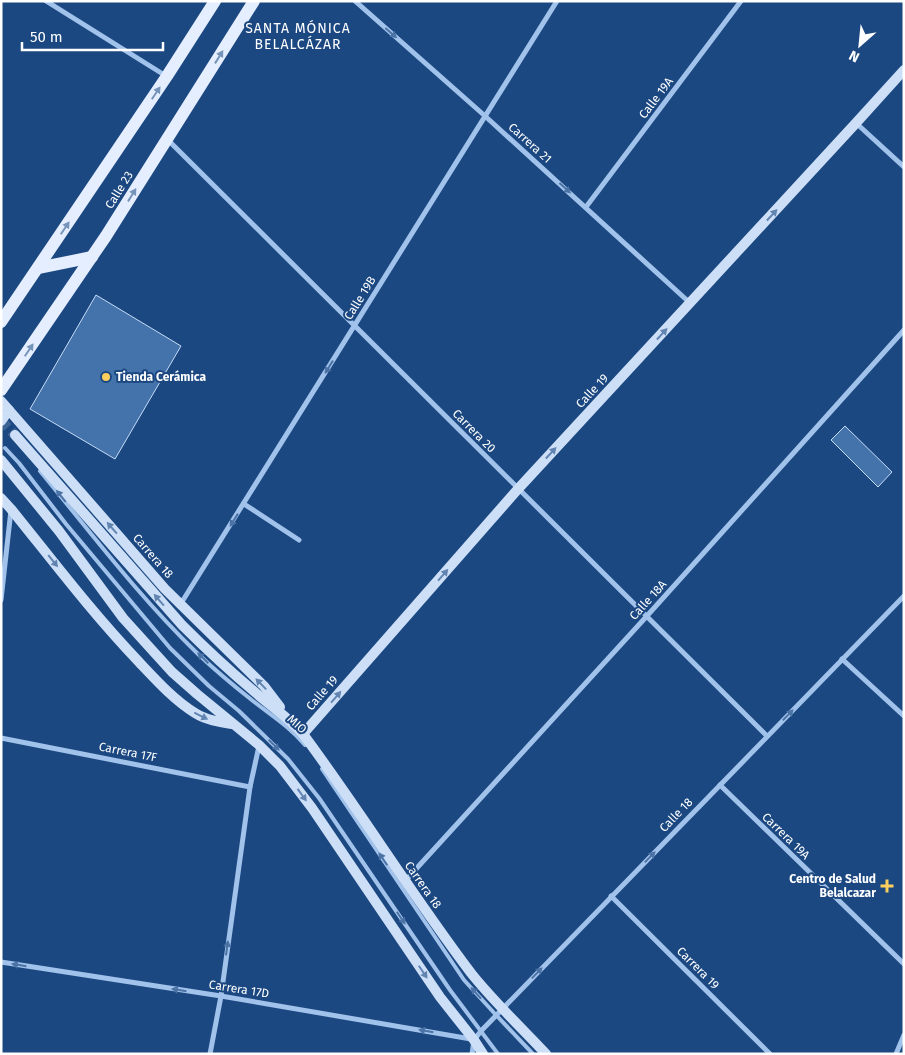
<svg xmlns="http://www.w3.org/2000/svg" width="905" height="1055" viewBox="0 0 905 1055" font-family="'Fira Sans',sans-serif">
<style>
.building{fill:#4472ab;stroke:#c5dcf7}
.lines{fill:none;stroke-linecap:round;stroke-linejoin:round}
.secondary-tunnel{stroke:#3e6395;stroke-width:10;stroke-dasharray:10 5;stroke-linecap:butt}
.lane{stroke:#a1c2ea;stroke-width:4}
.street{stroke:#a1c2ea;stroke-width:5}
.secondary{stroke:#ccdff7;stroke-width:10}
.primary{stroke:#e4eefe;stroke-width:12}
.oneway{fill:#4b73a6}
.oneway2{fill:#7693ba}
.oneway3{fill:#6284b1}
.poi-dot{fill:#fbce5e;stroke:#1c4882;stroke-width:2}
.labels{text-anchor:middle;stroke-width:4;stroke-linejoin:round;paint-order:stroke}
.street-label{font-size:12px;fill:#fff;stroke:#1c4882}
.poi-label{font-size:12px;font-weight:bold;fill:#fff;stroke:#1c4882;text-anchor:start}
.neighbourhood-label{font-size:14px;letter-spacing:1px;fill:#fff;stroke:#1c4882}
</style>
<rect width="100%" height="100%" fill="#1c4882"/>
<!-- building -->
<g class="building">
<polygon points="96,295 181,346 115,459 30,409"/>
<polygon points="845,426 892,472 878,487 831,440"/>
</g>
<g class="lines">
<!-- secondary-tunnel -->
<polyline class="secondary-tunnel" points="1,420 15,435"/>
<!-- lane -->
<g class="lane">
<polyline points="5,448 19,463 66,524 170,648 209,686 239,711 288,759 319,798 450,990 498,1054"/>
<path d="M40,471C91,533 140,598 198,654C216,671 234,686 253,701C271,715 290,727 305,745"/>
<polyline points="322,769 464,980 496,1015 533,1054"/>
</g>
<!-- street -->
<g class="street">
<polyline points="46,1 166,76"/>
<polyline points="355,1 485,116 690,303"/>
<polyline points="856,123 904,167"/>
<polyline points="167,139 767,736"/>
<polyline points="586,207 741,1"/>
<polyline points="244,504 299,540"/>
<polyline points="1,600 11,510"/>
<polyline points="180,605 557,1"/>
<polyline points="842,659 904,716"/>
<polyline points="1,738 250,787"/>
<polyline points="720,785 904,964"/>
<polyline points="405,881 646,617 904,330"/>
<polyline points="611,896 770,1054"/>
<polyline points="1,962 221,996 471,1039"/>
<polyline points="210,1054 221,996 250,787 259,746"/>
<polyline points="472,1054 474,1040 481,1031 904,596"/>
<polyline points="896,1054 904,1035"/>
</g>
<!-- secondary -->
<g class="secondary">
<polyline points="1,401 165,589 264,686 280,707"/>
<polyline points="1,421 9,410"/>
<path d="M15,435L182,625C206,649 231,672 256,693C272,707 289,718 303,734C361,812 412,895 471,973C494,1002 521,1027 546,1054"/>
<polyline points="1,460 59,531 123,618 152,650 172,672 197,694 259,745 280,766 312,808 440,997 474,1040 483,1054"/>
<path d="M1,498L11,509C53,561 93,614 139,662C156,680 174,700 195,713C206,720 219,722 232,724"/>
<polyline points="303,734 518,489 856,123 904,70"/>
</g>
<!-- primary -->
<g class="primary">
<polyline points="38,268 92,257"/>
<polyline points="1,322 167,76 215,1"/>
<polyline points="1,390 106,236 254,1"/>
</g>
</g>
<!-- one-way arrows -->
<defs><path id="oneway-solid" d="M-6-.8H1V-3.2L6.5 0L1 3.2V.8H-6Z" transform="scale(1.25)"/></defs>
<g class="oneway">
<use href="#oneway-solid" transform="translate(391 33) rotate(41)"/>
<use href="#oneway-solid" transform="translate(565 188) rotate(42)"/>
<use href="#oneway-solid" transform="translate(329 367) rotate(122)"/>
<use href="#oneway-solid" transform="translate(61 496) rotate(-129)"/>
<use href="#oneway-solid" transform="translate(234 520) rotate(122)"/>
<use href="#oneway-solid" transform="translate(203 658) rotate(-136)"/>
<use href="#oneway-solid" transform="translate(788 715) rotate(-46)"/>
<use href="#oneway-solid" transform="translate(274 745) rotate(45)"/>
<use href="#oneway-solid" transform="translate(650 857) rotate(-46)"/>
<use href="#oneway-solid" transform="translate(383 859) rotate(-124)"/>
<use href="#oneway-solid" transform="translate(401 918) rotate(56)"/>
<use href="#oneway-solid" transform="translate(227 948) rotate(-82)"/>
<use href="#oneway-solid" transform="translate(19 965) rotate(-171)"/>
<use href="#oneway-solid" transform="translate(537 973) rotate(-46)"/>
<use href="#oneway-solid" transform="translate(179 990) rotate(-171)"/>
<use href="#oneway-solid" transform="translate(476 993) rotate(-132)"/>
<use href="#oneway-solid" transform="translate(426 1031) rotate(-170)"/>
</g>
<g class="oneway2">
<use href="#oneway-solid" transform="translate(219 57) rotate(-58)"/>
<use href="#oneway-solid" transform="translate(156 93) rotate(-56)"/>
<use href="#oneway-solid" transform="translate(132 195) rotate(-58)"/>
<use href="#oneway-solid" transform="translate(65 228) rotate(-56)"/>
<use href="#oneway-solid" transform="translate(29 350) rotate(-56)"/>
</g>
<g class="oneway3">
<use href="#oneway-solid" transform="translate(772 215) rotate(-47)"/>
<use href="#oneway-solid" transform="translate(662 334) rotate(-47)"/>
<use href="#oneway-solid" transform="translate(551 453) rotate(-47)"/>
<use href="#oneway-solid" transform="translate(112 528) rotate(-131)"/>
<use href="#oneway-solid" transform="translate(53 561) rotate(51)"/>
<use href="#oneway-solid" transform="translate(443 575) rotate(-49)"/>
<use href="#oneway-solid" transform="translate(159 600) rotate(-131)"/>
<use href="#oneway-solid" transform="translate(261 684) rotate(-134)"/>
<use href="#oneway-solid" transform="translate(336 697) rotate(-49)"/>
<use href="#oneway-solid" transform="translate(201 716) rotate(26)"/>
<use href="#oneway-solid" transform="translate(302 795) rotate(54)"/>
<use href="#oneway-solid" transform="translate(423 972) rotate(56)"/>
</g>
<!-- markers -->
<g class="poi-dot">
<circle cx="106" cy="377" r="5"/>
<path d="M884.5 878.5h5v5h5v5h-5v5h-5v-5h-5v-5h5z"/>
</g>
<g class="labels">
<!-- street labels -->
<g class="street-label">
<text transform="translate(656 98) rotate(-53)" y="4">Calle 19A</text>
<text transform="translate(530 143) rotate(42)" y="4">Carrera 21</text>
<text transform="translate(119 190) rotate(-58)" y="4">Calle 23</text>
<text transform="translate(360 298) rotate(-58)" y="4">Calle 19B</text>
<text transform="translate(592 391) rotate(-47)" y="4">Calle 19</text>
<text transform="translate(474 431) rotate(45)" y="4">Carrera 20</text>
<text transform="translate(153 556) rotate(49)" y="4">Carrera 18</text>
<text transform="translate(648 600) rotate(-48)" y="4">Calle 18A</text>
<text transform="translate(322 693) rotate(-49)" y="4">Calle 19</text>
<text transform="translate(297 724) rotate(42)" y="4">MIO</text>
<text transform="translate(128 752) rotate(11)" y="4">Carrera 17F</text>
<text transform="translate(676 815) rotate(-46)" y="4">Calle 18</text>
<text transform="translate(786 836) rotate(44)" y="4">Carrera 19A</text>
<text transform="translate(423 885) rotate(55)" y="4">Carrera 18</text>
<text transform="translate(698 968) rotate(45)" y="4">Carrera 19</text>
<text transform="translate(239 989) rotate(9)" y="4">Carrera 17D</text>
</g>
<!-- poi labels -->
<g class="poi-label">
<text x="116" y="381">Tienda Cerámica</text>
<text x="876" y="883" text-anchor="end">Centro de Salud<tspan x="876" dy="14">Belalcazar</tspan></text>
</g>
<!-- neighbourhood labels -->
<g class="neighbourhood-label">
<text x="298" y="33">SANTA MÓNICA<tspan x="298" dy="16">BELALCÁZAR</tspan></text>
</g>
</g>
<!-- border -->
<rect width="905" height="1055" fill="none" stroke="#ffffff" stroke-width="5"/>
<!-- north arrow -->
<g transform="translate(860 45) rotate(207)" stroke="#1c4882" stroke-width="4" paint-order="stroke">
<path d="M0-4L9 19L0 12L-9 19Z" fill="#ffffff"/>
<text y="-8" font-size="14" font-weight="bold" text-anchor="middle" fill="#ffffff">N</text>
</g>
<!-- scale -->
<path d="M22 42v8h141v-8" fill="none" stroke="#ffffff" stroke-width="2.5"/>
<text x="30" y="42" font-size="15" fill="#ffffff" stroke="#1c4882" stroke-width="4" paint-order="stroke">50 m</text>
</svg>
